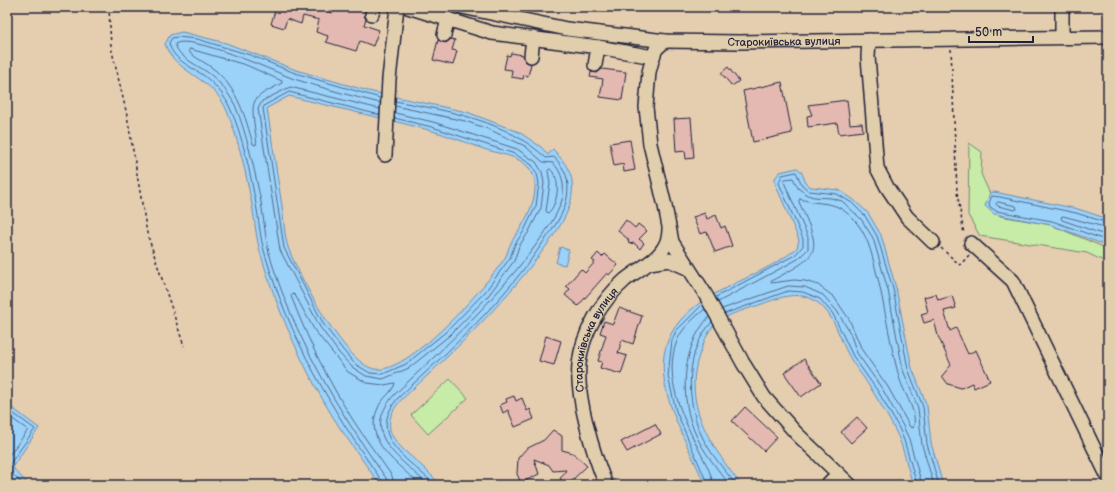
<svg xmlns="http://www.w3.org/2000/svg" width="1115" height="492" viewBox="0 0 1115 492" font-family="'Balsamiq Sans',sans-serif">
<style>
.green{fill:#c6eca7;stroke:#748771}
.water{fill:#9bd2fa;stroke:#6b8cae;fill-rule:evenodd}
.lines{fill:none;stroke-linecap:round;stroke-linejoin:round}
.shore{stroke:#526887;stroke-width:1}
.building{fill:#e4b9b2;stroke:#22223b}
.minor-casing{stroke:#22223b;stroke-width:16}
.path{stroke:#22223b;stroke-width:1.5;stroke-dasharray:3 3;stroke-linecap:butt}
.minor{stroke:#e0ceac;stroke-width:13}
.labels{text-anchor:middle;stroke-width:3.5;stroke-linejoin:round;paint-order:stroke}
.street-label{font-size:11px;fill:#22223b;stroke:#e0ceac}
</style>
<rect width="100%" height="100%" fill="#e5cdb0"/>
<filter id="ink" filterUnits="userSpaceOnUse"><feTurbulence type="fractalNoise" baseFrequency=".025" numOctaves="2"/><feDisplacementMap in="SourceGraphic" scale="8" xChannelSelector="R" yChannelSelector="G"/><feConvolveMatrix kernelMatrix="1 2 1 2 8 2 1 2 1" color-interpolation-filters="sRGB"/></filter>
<g filter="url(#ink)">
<!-- green -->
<g class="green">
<polygon points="969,143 982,152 981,174 1000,216 1051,225 1108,249 1108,263 1087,253 980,236 968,215"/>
<polygon points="450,379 468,398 428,434 411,415"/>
</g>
<!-- water -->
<g class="water">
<path d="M182,32L226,43L296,70L368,91L467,112L519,132L541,147L548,155L553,149C568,166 576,177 571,200C567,219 552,238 541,253C500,308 451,354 401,400C374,431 400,446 423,467C429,473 435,479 441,485H380C367,466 353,447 340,428C308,379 277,311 261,255C256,239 255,221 252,205C246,173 239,141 227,111C214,77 174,73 165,44L170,35ZM289,96C336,108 383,118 429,130C448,135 466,143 484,149C498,154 518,155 529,168C543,185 530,213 520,229C517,234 513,238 511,243C508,248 508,253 505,258C486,286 408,376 374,369C345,363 298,275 288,247C284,235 284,219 282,206C277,174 272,141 267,108Z"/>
<path d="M797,168L801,171L806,183L811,187L839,190L854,200L868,213L881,235L896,288L912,368L927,406L931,443L943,485H913C907,467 904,447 895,430C886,412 875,395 864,378C859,371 853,364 849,356C839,338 835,315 817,302C800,290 780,297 762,304C748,309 730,313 718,322C708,329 705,340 701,350C680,403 711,445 741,485H705C674,412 623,342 718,292C742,279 778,265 797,248L799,240L775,183V178L780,172Z"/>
<polygon points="994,192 1078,209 1108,219 1108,246 1051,225 994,214 985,206 990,193"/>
<polygon points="560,247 569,250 565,265 556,263"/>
<path d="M7,404L39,428L13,466C15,474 24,477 28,485H7Z"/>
</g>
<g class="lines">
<!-- shore -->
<g class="shore">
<path d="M190,49L246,65L282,81V83C253,99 250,96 255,130C256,135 257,141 256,145L253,144C245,116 238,90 215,70C207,63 196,59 189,52Z"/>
<path d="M380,98L295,73L250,55L197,39L177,37L172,38L169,43C173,62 196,68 208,79C217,87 225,96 230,108C243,136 250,173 256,204C259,220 260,238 265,254C289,337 333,412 382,481L383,485"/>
<path d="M395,101C448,111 506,120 546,158L554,157C566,170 570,180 567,198C564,214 553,229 544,241C504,301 451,349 399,397C364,437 409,459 435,485"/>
<path d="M380,103C351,96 323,88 294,79C275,72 190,33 175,44C179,59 199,65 211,75C221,83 229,94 235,105C247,134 255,172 261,202C264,219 265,237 269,253C293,335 337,409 386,478L388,485"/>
<path d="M395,106L465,121L488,129L525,146L543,162L553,163C563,173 565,186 562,200C557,217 543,235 533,249C492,303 444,348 395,394C358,435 400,457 428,485"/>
<polyline points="380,109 290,87 262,101 258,109 280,250 320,327 339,353 352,367 366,376 383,379 409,368 450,335 488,296 514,261 519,246 528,233 541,208 544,183 542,172 536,162 517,149 433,122 395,113"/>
<polyline points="380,115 289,92 265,105 263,108 284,248 324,325 343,350 355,364 370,373 383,374 406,364 447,331 485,292 510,258 515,244 524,231 536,206 539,183 537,174 532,165 515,154 432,127 394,118"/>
<path d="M550,169C562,178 558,205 548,213L546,211L550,183L548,171Z"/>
<path d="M800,199C827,207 835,198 856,222C867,235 871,251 875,267C885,304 889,343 900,380C904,393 919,414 913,428L910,427L888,387L862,350L849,319L834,297L818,285L805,281L794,280L771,283V281C822,254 822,253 799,202Z"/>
<polygon points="998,202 1016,206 1017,209 1015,210 998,206 996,204"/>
<polyline points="1108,223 1076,213 1000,197 992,196 989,203 990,207 996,211 1052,221 1108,241"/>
<polyline points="1108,228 1063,216 1061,217 1062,220 1108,236"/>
<polyline points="716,297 795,255 803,246 803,239 779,183 782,175 796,172 802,185 809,191 837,194 852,203 865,216 877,236 893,289 908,369 923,407 927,444 939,485"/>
<polyline points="718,302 798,259 808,249 808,237 784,182 785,179 793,178 798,188 807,195 814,197 831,198 842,201 861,219 873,238 888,290 903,370 918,408 922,445 934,485"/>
<polyline points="702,305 676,331 672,340 668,376 676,411 708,485"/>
<path d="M705,309C695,317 681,329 677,341C663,376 682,416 697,446C702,457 712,472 713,485"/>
<polyline points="722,309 788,286 805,287 823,295 837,311 850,333 857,353 883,390 903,426 909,439 922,485"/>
<polyline points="724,314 788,291 803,292 820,299 833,314 853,356 879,393 899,428 904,440 917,485"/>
<path d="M709,317C681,347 679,399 696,435C703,451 718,470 730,485"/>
<path d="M712,322C685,350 686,398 700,432C708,451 724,469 736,485"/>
<polyline points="7,409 35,429 9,465 11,473 24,485"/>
<polyline points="7,415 28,430 7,458"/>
<path d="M394,485L392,476C379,457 365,439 353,420C329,383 307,338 291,296L292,294L295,295L315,331L348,372L367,383L384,385L395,383C394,391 381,399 378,408C362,442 399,464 420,485"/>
</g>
</g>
<!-- building -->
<g class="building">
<polygon points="276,7 314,7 333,13 335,7 343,7 356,11 357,7 366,7 364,16 366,19 364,25 379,30 373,46 360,41 356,51 326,42 328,36 316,32 319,20 303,16 301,24 287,19 284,28 271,24"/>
<polygon points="451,39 455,40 452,50 457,51 453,65 433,60 438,40 446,43"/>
<polygon points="511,53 523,55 526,62 531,64 528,76 524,75 523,79 511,77 512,70 504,69 507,55 510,56"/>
<polygon points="728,67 739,81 732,86 721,73"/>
<polygon points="602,69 626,72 622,100 600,97 603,79 590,77 591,72 597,73"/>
<polygon points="782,82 792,133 753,142 743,91"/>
<polygon points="847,100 850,124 862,123 863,131 839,134 837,123 808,127 807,116 812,115 808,105"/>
<polygon points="691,118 694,158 686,159 685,151 676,152 674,119"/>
<polygon points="630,140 635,170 624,172 623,164 614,166 610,143"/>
<polygon points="705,213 707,219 716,215 721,228 725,226 732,246 715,252 707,232 700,234 693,217"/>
<polygon points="626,220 635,228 638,224 647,231 639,239 644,243 640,249 634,243 629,244 628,239 618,231"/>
<polygon points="598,253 602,257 605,254 618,265 609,275 607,273 578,306 565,295 570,289 566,286 581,269 585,273 595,262 592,260"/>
<polygon points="936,294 938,300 952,296 956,308 944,311 950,331 956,328 968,354 976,350 990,381 974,388 972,383 961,388 948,384 942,376 951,365 938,336 934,320 924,323 921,314 928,312 924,297"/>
<polygon points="619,308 642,316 633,344 622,340 618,353 627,356 621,374 600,368 602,362 598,361 606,335 600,333 604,321 613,324"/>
<polygon points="546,336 561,341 554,365 539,361"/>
<polygon points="804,359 821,383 801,397 784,373"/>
<polygon points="514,396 516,401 522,398 527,411 530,409 534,419 515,427 508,410 503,413 500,405 507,402 506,399"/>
<polygon points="745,407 777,437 764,451 732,421"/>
<polygon points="857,417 867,428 851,443 841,432"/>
<polygon points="655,424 661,434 627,452 621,442"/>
<polygon points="553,430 562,436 562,450 573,453 587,466 567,485 560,479 566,470 553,471 549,465 534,459 539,474 521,483 517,474 518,458 526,449 544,440"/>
</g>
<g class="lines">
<defs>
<g id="minor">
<polyline points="408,7 492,33 598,47 653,57"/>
<path id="s1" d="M462,7L567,29L665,41L739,42L1108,37"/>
<polyline points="1062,7 1062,37"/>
<polyline points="372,14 374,7"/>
<polyline points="444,35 448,19"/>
<polyline points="869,40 868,57 877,168 887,187 907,217 933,242"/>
<polyline points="665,41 656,49 653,57 649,72 646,107 650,144 665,206 672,242 704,292 743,363 764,397 796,433 850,485"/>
<polyline points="531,56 533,38"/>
<polyline points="595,65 598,47"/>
<polyline points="385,155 389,79 397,7"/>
<polyline points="971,243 1013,281 1108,477"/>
<polyline points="649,263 669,260 687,268"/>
<path id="s2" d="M606,485C593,453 576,398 579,364C582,333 602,300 625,280C642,266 669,256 669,230"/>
<polyline points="827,485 838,474"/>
</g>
</defs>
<!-- minor casing -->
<use href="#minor" class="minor-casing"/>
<!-- path -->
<g class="path">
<polyline points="109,7 111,47 127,115 147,233 184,346"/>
<polyline points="951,49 957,192 964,234"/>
<polyline points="941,248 960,265 969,255"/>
</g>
<!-- minor -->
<use href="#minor" class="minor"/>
</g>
</g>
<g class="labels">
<!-- street labels -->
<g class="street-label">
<text dy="4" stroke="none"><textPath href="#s1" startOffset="325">Старокиївська вулиця</textPath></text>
<text dy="4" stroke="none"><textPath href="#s2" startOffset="153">Старокиївська вулиця</textPath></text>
</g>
</g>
<!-- margin -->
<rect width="1115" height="492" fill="none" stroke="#e0ceac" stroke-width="24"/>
<rect x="12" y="12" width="1091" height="468" fill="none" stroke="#22223b" stroke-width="1.5" filter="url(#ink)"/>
<!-- scale -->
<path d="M969 36v6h64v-6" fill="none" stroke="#22223b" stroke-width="2"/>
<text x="975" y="36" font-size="12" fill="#22223b" stroke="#e0ceac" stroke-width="3" paint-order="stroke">50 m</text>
</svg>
